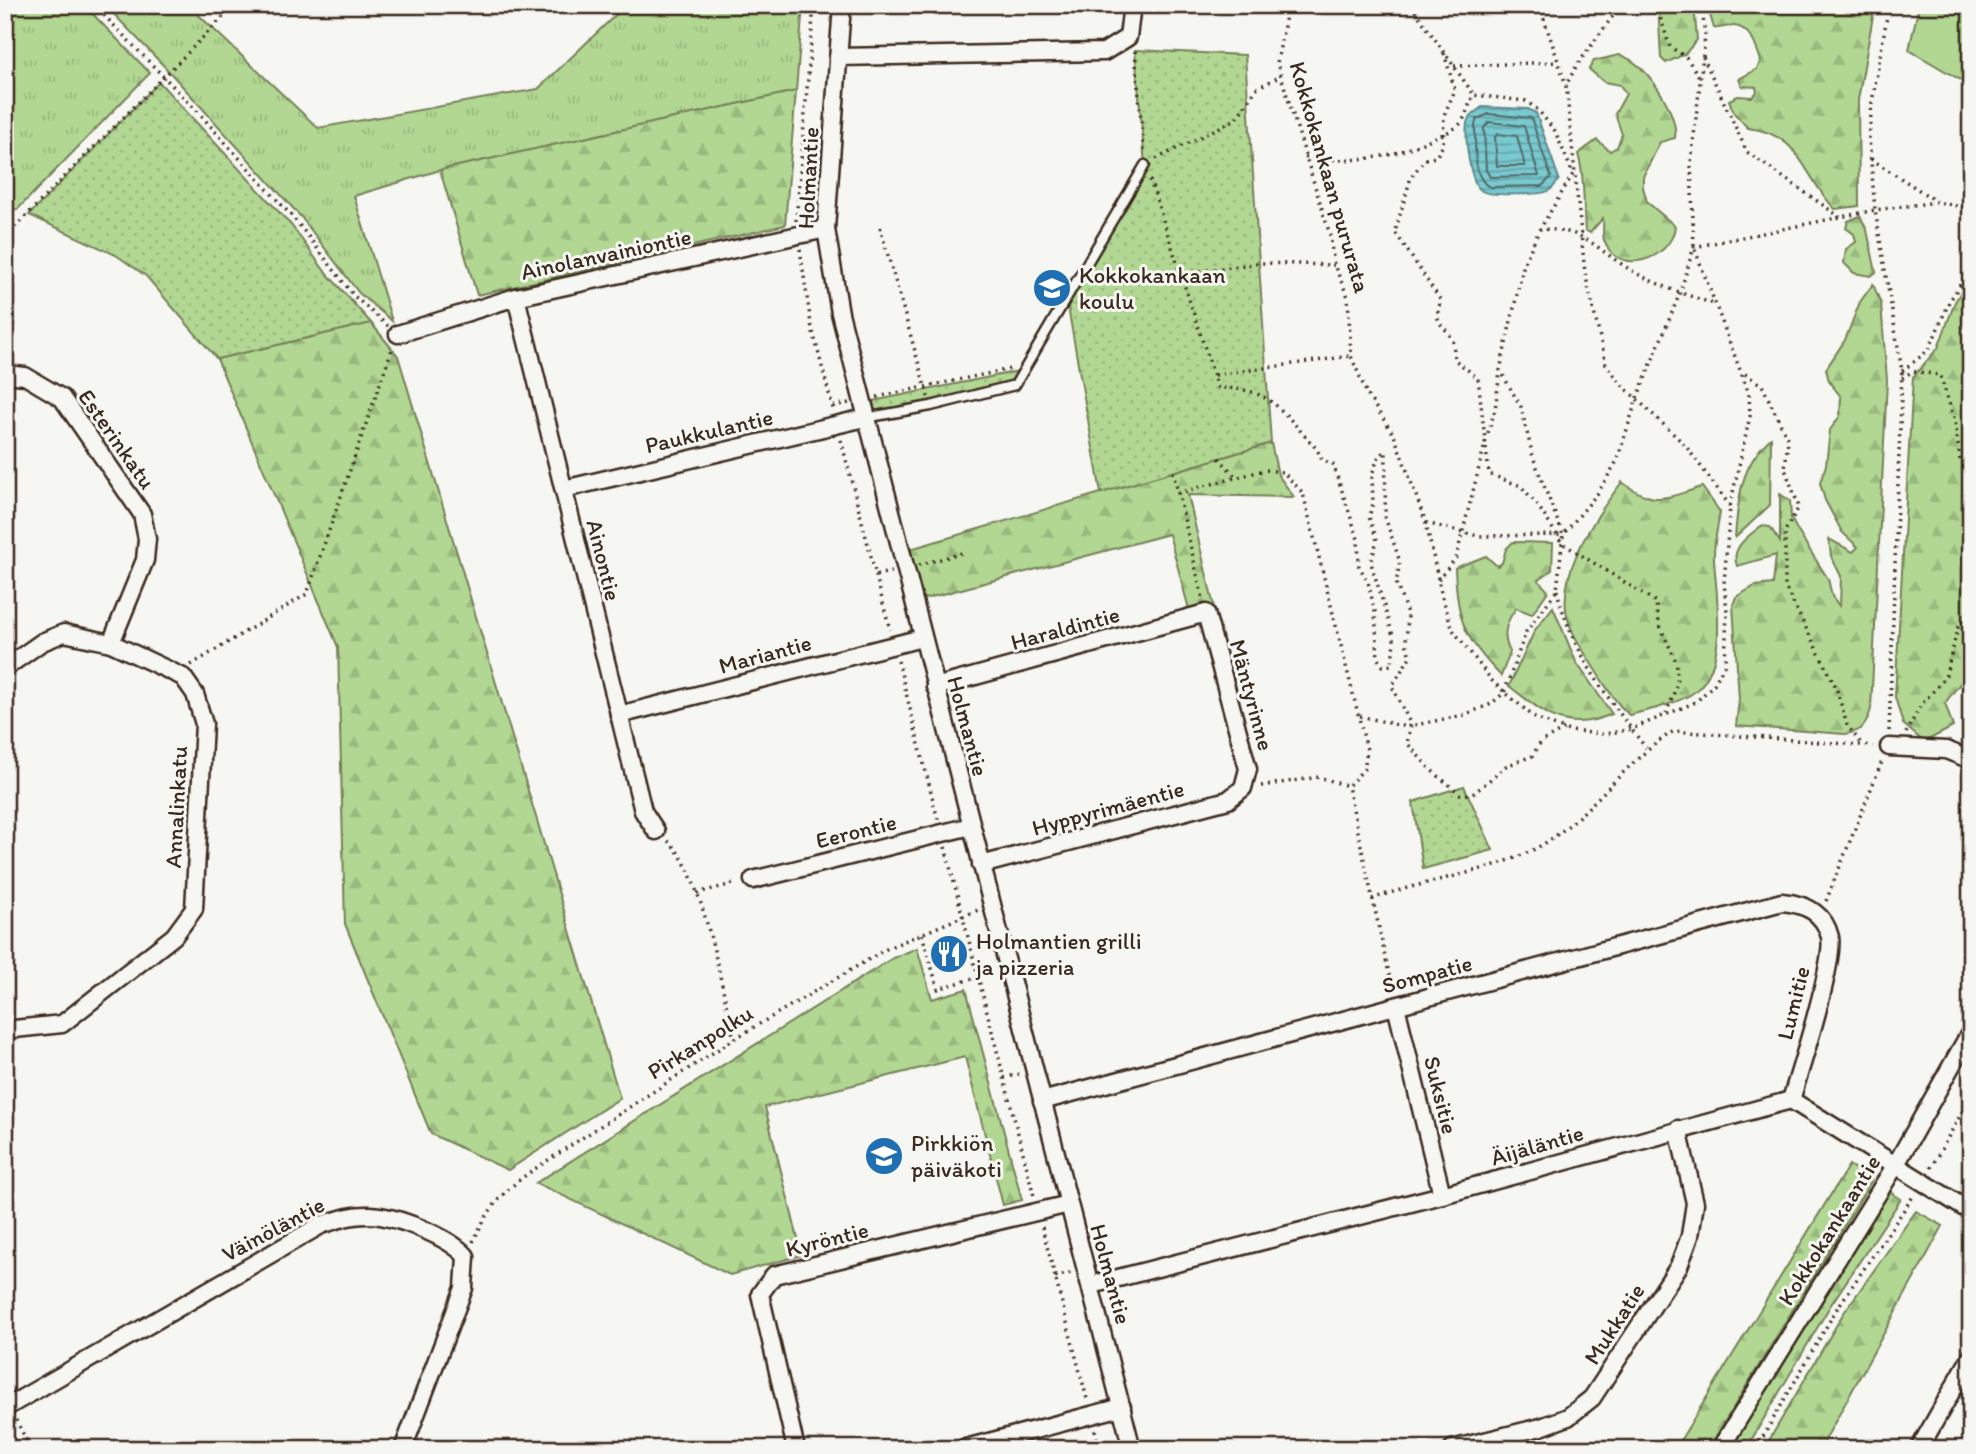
<svg xmlns="http://www.w3.org/2000/svg" width="1976" height="1454" viewBox="0 0 1976 1454" font-family="Itim,sans-serif">
<style>
.grass{fill:url(#grass-tufts);stroke:#768058;stroke-width:2}
.forest{fill:url(#forest-firs);stroke:#768058;stroke-width:2}
.park{fill:url(#park-dots);stroke:#768058;stroke-width:2}
.pitch{fill:#b1d793;stroke:#768058;stroke-width:2}
.water{fill:url(#water-rules);stroke:#608989;stroke-width:2}
.lines{fill:none;stroke-linecap:round;stroke-linejoin:round}
.shore{stroke:#536a65;stroke-width:2}
.service-casing{stroke:#3b2a1e;stroke-width:13}
.minor-casing{stroke:#3b2a1e;stroke-width:21}
.path{stroke:#3b2a1e;stroke-width:3.5;stroke-dasharray:2 5;stroke-linecap:butt}
.service{stroke:#f6f6f2;stroke-width:8}
.minor{stroke:#f6f6f2;stroke-width:16}
.labels{text-anchor:middle;stroke-width:6;stroke-linejoin:round;paint-order:stroke}
.street-label{font-size:23px;fill:#3b2a1e;stroke:#f6f6f2}
.poi-label{font-size:23px;fill:#3b2a1e;stroke:#f6f6f2;text-anchor:start}
</style>
<defs>
<pattern id="grass-tufts" width="24" height="20" patternUnits="userSpaceOnUse" patternTransform="scale(1.75)"><rect width="24" height="20" fill="#b1d793"/><path d="M3 7l-1-3M5 7V3M7 7l1-3M15 17l-1-3M17 17v-4M19 17l1-3" fill="none" stroke="#99b97e"/></pattern>
<pattern id="forest-firs" width="22" height="20" patternUnits="userSpaceOnUse" patternTransform="scale(1.75)"><rect width="22" height="20" fill="#b1d793"/><path d="M5 1l3.5 6h-7zM16 11l3.5 6h-7z" fill="#99b97e"/></pattern>
<pattern id="park-dots" width="8" height="8" patternUnits="userSpaceOnUse" patternTransform="scale(1.75)"><rect width="8" height="8" fill="#b1d793"/><path d="M2 2h.1M6 6h.1" fill="none" stroke="#99b97e" stroke-width="1.8" stroke-linecap="round"/></pattern>
<pattern id="water-rules" width="6" height="5" patternUnits="userSpaceOnUse" patternTransform="scale(1.75)"><rect width="6" height="5" fill="#78c9d0"/><path d="M0 2.5h6" fill="none" stroke="#64a3a8"/></pattern>
</defs>
<rect width="100%" height="100%" fill="#f6f6f2"/>
<filter id="ink" filterUnits="userSpaceOnUse"><feTurbulence type="fractalNoise" baseFrequency=".0143" numOctaves="2"/><feDisplacementMap in="SourceGraphic" scale="14" xChannelSelector="R" yChannelSelector="G"/><feConvolveMatrix kernelMatrix="1 2 1 2 8 2 1 2 1" color-interpolation-filters="sRGB"/></filter>
<g filter="url(#ink)">
<!-- grass -->
<g class="grass">
<polygon points="5,5 84,5 150,73 17,210 5,203"/>
<polygon points="105,5 188,5 318,128 538,89 626,5 803,5 796,91 440,170 354,196 392,321 359,293 301,217 165,67"/>
</g>
<!-- forest -->
<g class="forest">
<polygon points="1658,5 1694,5 1697,40 1685,54 1666,63 1661,58"/>
<path d="M1707,5H1875L1858,100L1859,206L1835,209C1802,176 1803,134 1748,128L1734,113L1729,100L1738,96L1752,97L1757,92L1756,87L1742,86L1739,79L1757,69L1761,61C1757,48 1750,25 1732,26C1725,26 1721,29 1714,28Z"/>
<path d="M1619,55C1645,60 1679,113 1675,138L1660,142L1643,177V187L1647,202L1675,226C1672,260 1617,278 1604,240C1602,234 1604,224 1603,218L1590,233L1585,230C1583,205 1585,178 1578,154L1597,140L1610,151L1617,147L1622,134L1615,114L1626,94L1620,85L1604,82L1589,69L1594,61Z"/>
<polygon points="796,91 785,225 477,295 440,170"/>
<polygon points="1860,216 1867,230 1876,272 1871,276 1854,273 1844,263 1846,249 1856,242 1854,234 1846,228 1848,221"/>
<polygon points="1971,276 1971,687 1962,681 1945,703 1953,727 1924,742 1903,724 1895,697 1913,377 1938,348 1955,302"/>
<path d="M1873,284L1881,304L1887,380L1871,709C1866,726 1862,732 1845,734L1736,726L1739,699L1733,605L1736,597L1755,586L1773,584L1776,555L1737,566C1730,547 1748,537 1761,526L1770,527L1780,542V494L1790,501L1791,518L1797,530L1828,579L1832,596L1840,607L1841,576L1831,556L1829,539L1853,552L1858,547L1842,532L1825,500L1820,483L1826,465L1830,430L1840,416L1841,397L1829,381L1826,369L1845,340L1860,302Z"/>
<polygon points="371,323 398,356 620,1098 508,1170 431,1134 345,924 338,647 217,359"/>
<path d="M1771,438L1770,505L1735,538C1738,500 1740,465 1771,438Z"/>
<polygon points="1271,443 1278,475 1294,497 1188,495 1214,607 1190,613 1169,534 920,600 907,550"/>
<path d="M1622,482C1655,507 1665,498 1702,487L1720,512C1718,527 1713,544 1714,559C1716,598 1731,670 1690,695C1672,705 1650,710 1629,715C1614,701 1605,685 1594,668C1583,650 1568,630 1566,609C1561,567 1598,513 1622,482Z"/>
<path d="M1513,542L1553,543L1552,570L1538,580L1548,591L1532,614L1516,608C1505,623 1502,636 1510,652L1501,676C1464,638 1457,621 1455,568L1486,556L1497,566L1502,563L1506,549Z"/>
<path d="M1553,607L1576,662L1612,714C1565,734 1546,714 1509,686L1535,630Z"/>
<polygon points="917,948 932,999 966,989 1022,1200 1003,1205 965,1057 765,1107 802,1255 730,1275 536,1183 893,958"/>
<polygon points="1849,1165 1872,1180 1708,1449 1675,1449"/>
<polygon points="1886,1189 1901,1199 1830,1306 1746,1449 1729,1449"/>
<polygon points="1916,1211 1943,1226 1820,1449 1764,1449 1843,1314"/>
</g>
<!-- park -->
<g class="park">
<polygon points="1135,50 1245,55 1271,443 1101,493 1066,296 1145,165"/>
<polygon points="159,82 291,225 324,270 371,323 217,359 146,276 116,255 29,215"/>
<polygon points="1019,371 1013,382 875,413 873,401"/>
<polygon points="1464,786 1493,850 1423,869 1413,802"/>
</g>
<!-- pitch -->
<polygon class="pitch" points="1919,5 1971,5 1971,86 1909,50"/>
<!-- water -->
<path class="water" d="M1482,107L1528,109L1536,113L1559,179C1556,184 1553,189 1548,191C1541,195 1489,196 1482,191C1469,183 1465,138 1467,123C1469,115 1476,112 1482,107Z"/>
<g class="lines">
<!-- shore -->
<g class="shore">
<path d="M1489,114L1531,118L1551,177L1542,186L1490,187C1471,179 1476,143 1475,125L1477,119Z"/>
<polygon points="1489,122 1524,126 1539,176 1490,177 1486,170 1484,128"/>
<polygon points="1498,134 1517,136 1525,166 1497,166 1495,137"/>
</g>
<defs>
<polyline id="service" points="865,418 931,406 1015,385 1145,165"/>
<g id="minor">
<polyline points="842,5 826,229 840,313 1132,1449"/>
<polyline points="838,57 1104,52 1128,37 1132,5"/>
<polyline points="516,297 643,811 656,831"/>
<polyline points="398,334 516,297 826,229"/>
<polyline points="5,374 25,376 62,398 142,514 147,539 145,560 111,643"/>
<polyline points="564,489 865,418"/>
<polyline points="5,668 42,642 64,633 111,643 183,677 195,694 204,724 194,909 174,936 62,1024 5,1030"/>
<polyline points="935,687 1206,613 1248,769 1243,788 1228,800 981,865"/>
<polyline points="619,715 922,638"/>
<polyline points="1889,747 1946,750 1971,760"/>
<polyline points="753,880 971,826"/>
<polyline points="1396,1006 1442,1195"/>
<path d="M1042,1101L1782,902C1805,904 1824,912 1830,937C1835,962 1800,1070 1791,1100"/>
<polyline points="1091,1285 1442,1195 1791,1100 1971,1212"/>
<path d="M5,1408L321,1225C337,1220 353,1214 370,1215C397,1216 449,1237 466,1256L464,1288L403,1449"/>
<polyline points="796,1449 760,1294 774,1275 1069,1204"/>
<polyline points="962,1449 1122,1407"/>
<polyline points="1452,1449 1541,1427 1568,1417 1592,1398 1679,1266 1690,1236 1695,1203 1678,1129"/>
<polyline points="1720,1449 1895,1166 1971,1031"/>
<polyline points="1919,1449 1971,1357"/>
</g>
</defs>
<!-- service casing -->
<use href="#service" class="service-casing"/>
<!-- minor casing -->
<use href="#minor" class="minor-casing"/>
<!-- path -->
<g class="path">
<polyline points="94,5 196,110 297,222 354,296 388,326"/>
<polyline points="1288,5 1277,63 1330,235 1334,265 1348,297 1351,356 1368,396 1394,435 1426,523 1442,597 1453,630 1493,682 1535,718 1569,731 1605,734 1632,729 1696,702 1714,684 1725,664 1727,611 1724,583 1730,506 1750,416 1749,394 1694,247 1691,163 1705,37 1702,5"/>
<polyline points="1411,5 1474,95"/>
<polyline points="1547,5 1543,16 1566,85"/>
<polyline points="1621,5 1577,65 1566,85 1585,273 1606,364 1620,383 1685,445 1730,506"/>
<polyline points="1656,5 1670,47 1686,57 1700,78"/>
<polyline points="1135,51 1144,155"/>
<path d="M1444,53L1455,90L1444,115L1443,145L1436,157L1425,159L1411,177L1395,232L1441,301C1431,327 1446,323 1453,342C1454,348 1454,355 1455,360L1478,378L1489,474L1521,486L1538,506L1562,543L1656,602C1659,655 1695,651 1666,713"/>
<polyline points="1703,57 1747,152 1840,217"/>
<polyline points="1454,66 1558,62"/>
<path d="M1305,157C1352,163 1389,160 1431,139C1441,135 1453,131 1460,124C1467,116 1468,104 1474,95L1526,101L1538,110L1555,131L1573,174L1540,229"/>
<polyline points="1156,159 1236,119 1257,88 1281,76"/>
<polyline points="1871,159 1936,201"/>
<path d="M1150,180L1218,388C1273,387 1282,413 1317,449L1322,460L1333,464L1358,539L1359,566L1368,582L1375,612L1378,659L1383,666L1392,665L1394,639L1371,563L1377,540L1369,517L1373,504L1372,474L1379,456L1386,451L1385,517L1400,562L1396,583L1408,616L1406,642L1410,657L1392,686L1411,725L1407,743L1430,769L1460,794H1473L1506,766L1532,756L1541,742L1564,729"/>
<polyline points="796,221 814,5"/>
<polyline points="880,227 928,397"/>
<polyline points="5,237 235,5"/>
<polyline points="800,249 811,324 833,409"/>
<polyline points="1179,274 1260,263 1334,265"/>
<polyline points="1902,371 1929,350 1949,302 1971,268"/>
<polyline points="1745,374 1762,385 1788,440 1785,469 1799,507 1785,531 1785,587 1836,687 1847,725 1863,746"/>
<polyline points="1215,375 1351,356"/>
<polyline points="1902,378 1913,371 1940,375 1955,421 1960,460 1971,468"/>
<polyline points="877,397 1010,369"/>
<polyline points="833,406 849,403"/>
<polyline points="1488,433 1495,410 1500,372"/>
<polyline points="841,440 890,630"/>
<polyline points="1219,458 1236,477"/>
<polyline points="1173,472 1203,599"/>
<polyline points="1178,493 1265,470 1283,472 1303,493 1367,750 1364,769 1348,786 1393,992"/>
<path d="M1426,523L1478,536L1563,535L1533,457L1521,407L1500,370L1524,263L1540,229C1585,230 1589,243 1623,265C1649,283 1684,294 1714,304"/>
<polyline points="919,565 966,552"/>
<polyline points="876,575 891,572"/>
<polyline points="1438,580 1456,558 1486,440"/>
<path d="M1557,590C1571,651 1609,700 1646,748"/>
<polyline points="898,661 938,820"/>
<polyline points="191,665 307,594 392,349"/>
<polyline points="1360,716 1406,727 1464,715 1491,704 1504,693 1526,632 1557,590 1563,535 1597,494 1617,461 1637,398 1680,293 1694,247 1875,210 1937,202 1971,209"/>
<polyline points="1889,731 1902,371 1875,210 1869,138 1872,102 1889,5"/>
<polyline points="1906,733 1921,705 1945,678 1958,628 1971,609"/>
<polyline points="1261,786 1319,777 1348,786"/>
<path d="M668,841C703,871 722,991 734,1039"/>
<polyline points="945,847 1034,1196"/>
<polyline points="697,893 737,883"/>
<path d="M1372,899C1423,880 1502,871 1545,843C1592,813 1624,762 1674,731L1873,746"/>
<polyline points="1826,901 1883,759"/>
<polyline points="922,934 938,989 978,977"/>
<polyline points="1004,1078 1019,1074"/>
<polyline points="1931,1168 1971,1096"/>
<polyline points="1042,1227 1087,1399"/>
<path d="M473,1242C489,1207 502,1192 533,1170L734,1039L888,948L978,910"/>
<polyline points="1055,1277 1071,1273"/>
<polyline points="16,1420 31,1449"/>
<polyline points="1095,1430 1099,1449"/>
<polyline points="1756,1449 1836,1310 1914,1195"/>
</g>
<!-- service -->
<use href="#service" class="service"/>
<!-- minor -->
<use href="#minor" class="minor"/>
</g>
</g>
<!-- icons -->
<defs>
<symbol id="school-disc" viewBox="-11 -11 22 22"><circle r="9.5" fill="#1f6fb2" stroke="#f6f6f2"/><path d="M0-5L7-2L0 1L-7-2ZM-4 1L0 2.5L4 1V4Q0 6-4 4Z" fill="#fff"/></symbol>
<symbol id="restaurant-disc" viewBox="-11 -11 22 22"><circle r="9.5" fill="#1f6fb2" stroke="#f6f6f2"/><path d="M-5-6h1v4h1v-4h1v4h1v-4h1v5L-1.5 .5V6h-2V.5L-5-1ZM5-6V6H3V1.5H1.5Q1.5-4 5-6Z" fill="#fff"/></symbol>
</defs>
<g fill-rule="evenodd">
<use href="#school-disc" x="1030" y="266" width="44" height="44"/>
<use href="#restaurant-disc" x="927" y="932" width="44" height="44"/>
<use href="#school-disc" x="862" y="1134" width="44" height="44"/>
</g>
<g class="labels">
<!-- street labels -->
<g class="street-label">
<text transform="translate(1330 177) rotate(74)" y="8">Kokkokankaan pururata</text>
<text transform="translate(808 178) rotate(-87)" y="8">Holmantie</text>
<text transform="translate(606 254) rotate(-12)" y="8">Ainolanvainiontie</text>
<text transform="translate(709 431) rotate(-13)" y="8">Paukkulantie</text>
<text transform="translate(117 439) rotate(55)" y="8">Esterinkatu</text>
<text transform="translate(604 560) rotate(76)" y="8">Ainontie</text>
<text transform="translate(1065 628) rotate(-15)" y="8">Haraldintie</text>
<text transform="translate(765 654) rotate(-15)" y="8">Mariantie</text>
<text transform="translate(1252 695) rotate(75)" y="8">Mäntyrinne</text>
<text transform="translate(968 726) rotate(75)" y="8">Holmantie</text>
<text transform="translate(176 807) rotate(-87)" y="8">Annalinkatu</text>
<text transform="translate(1108 808) rotate(-15)" y="8">Hyppyrimäentie</text>
<text transform="translate(856 831) rotate(-14)" y="8">Eerontie</text>
<text transform="translate(1427 974) rotate(-15)" y="8">Sompatie</text>
<text transform="translate(1793 1003) rotate(-76)" y="8">Lumitie</text>
<text transform="translate(700 1042) rotate(-32)" y="8">Pirkanpolku</text>
<text transform="translate(1441 1095) rotate(76)" y="8">Suksitie</text>
<text transform="translate(1537 1145) rotate(-16)" y="8">Äijäläntie</text>
<text transform="translate(273 1229) rotate(-28)" y="8">Väinöläntie</text>
<text transform="translate(1829 1230) rotate(-58)" y="8">Kokkokankaantie</text>
<text transform="translate(827 1239) rotate(-14)" y="8">Kyröntie</text>
<text transform="translate(1111 1274) rotate(75)" y="8">Holmantie</text>
<text transform="translate(1614 1324) rotate(-57)" y="8">Mukkatie</text>
</g>
<!-- poi labels -->
<g class="poi-label">
<text x="1079" y="283">Kokkokankaan<tspan x="1079" dy="26">koulu</tspan></text>
<text x="976" y="949">Holmantien grilli<tspan x="976" dy="26">ja pizzeria</tspan></text>
<text x="911" y="1151">Pirkkiön<tspan x="911" dy="26">päiväkoti</tspan></text>
</g>
</g>
<!-- margin -->
<rect width="1976" height="1454" fill="none" stroke="#f6f6f2" stroke-width="28"/>
<rect x="14" y="14" width="1948" height="1426" fill="none" stroke="#3b2a1e" stroke-width="2.5" filter="url(#ink)"/>
</svg>
